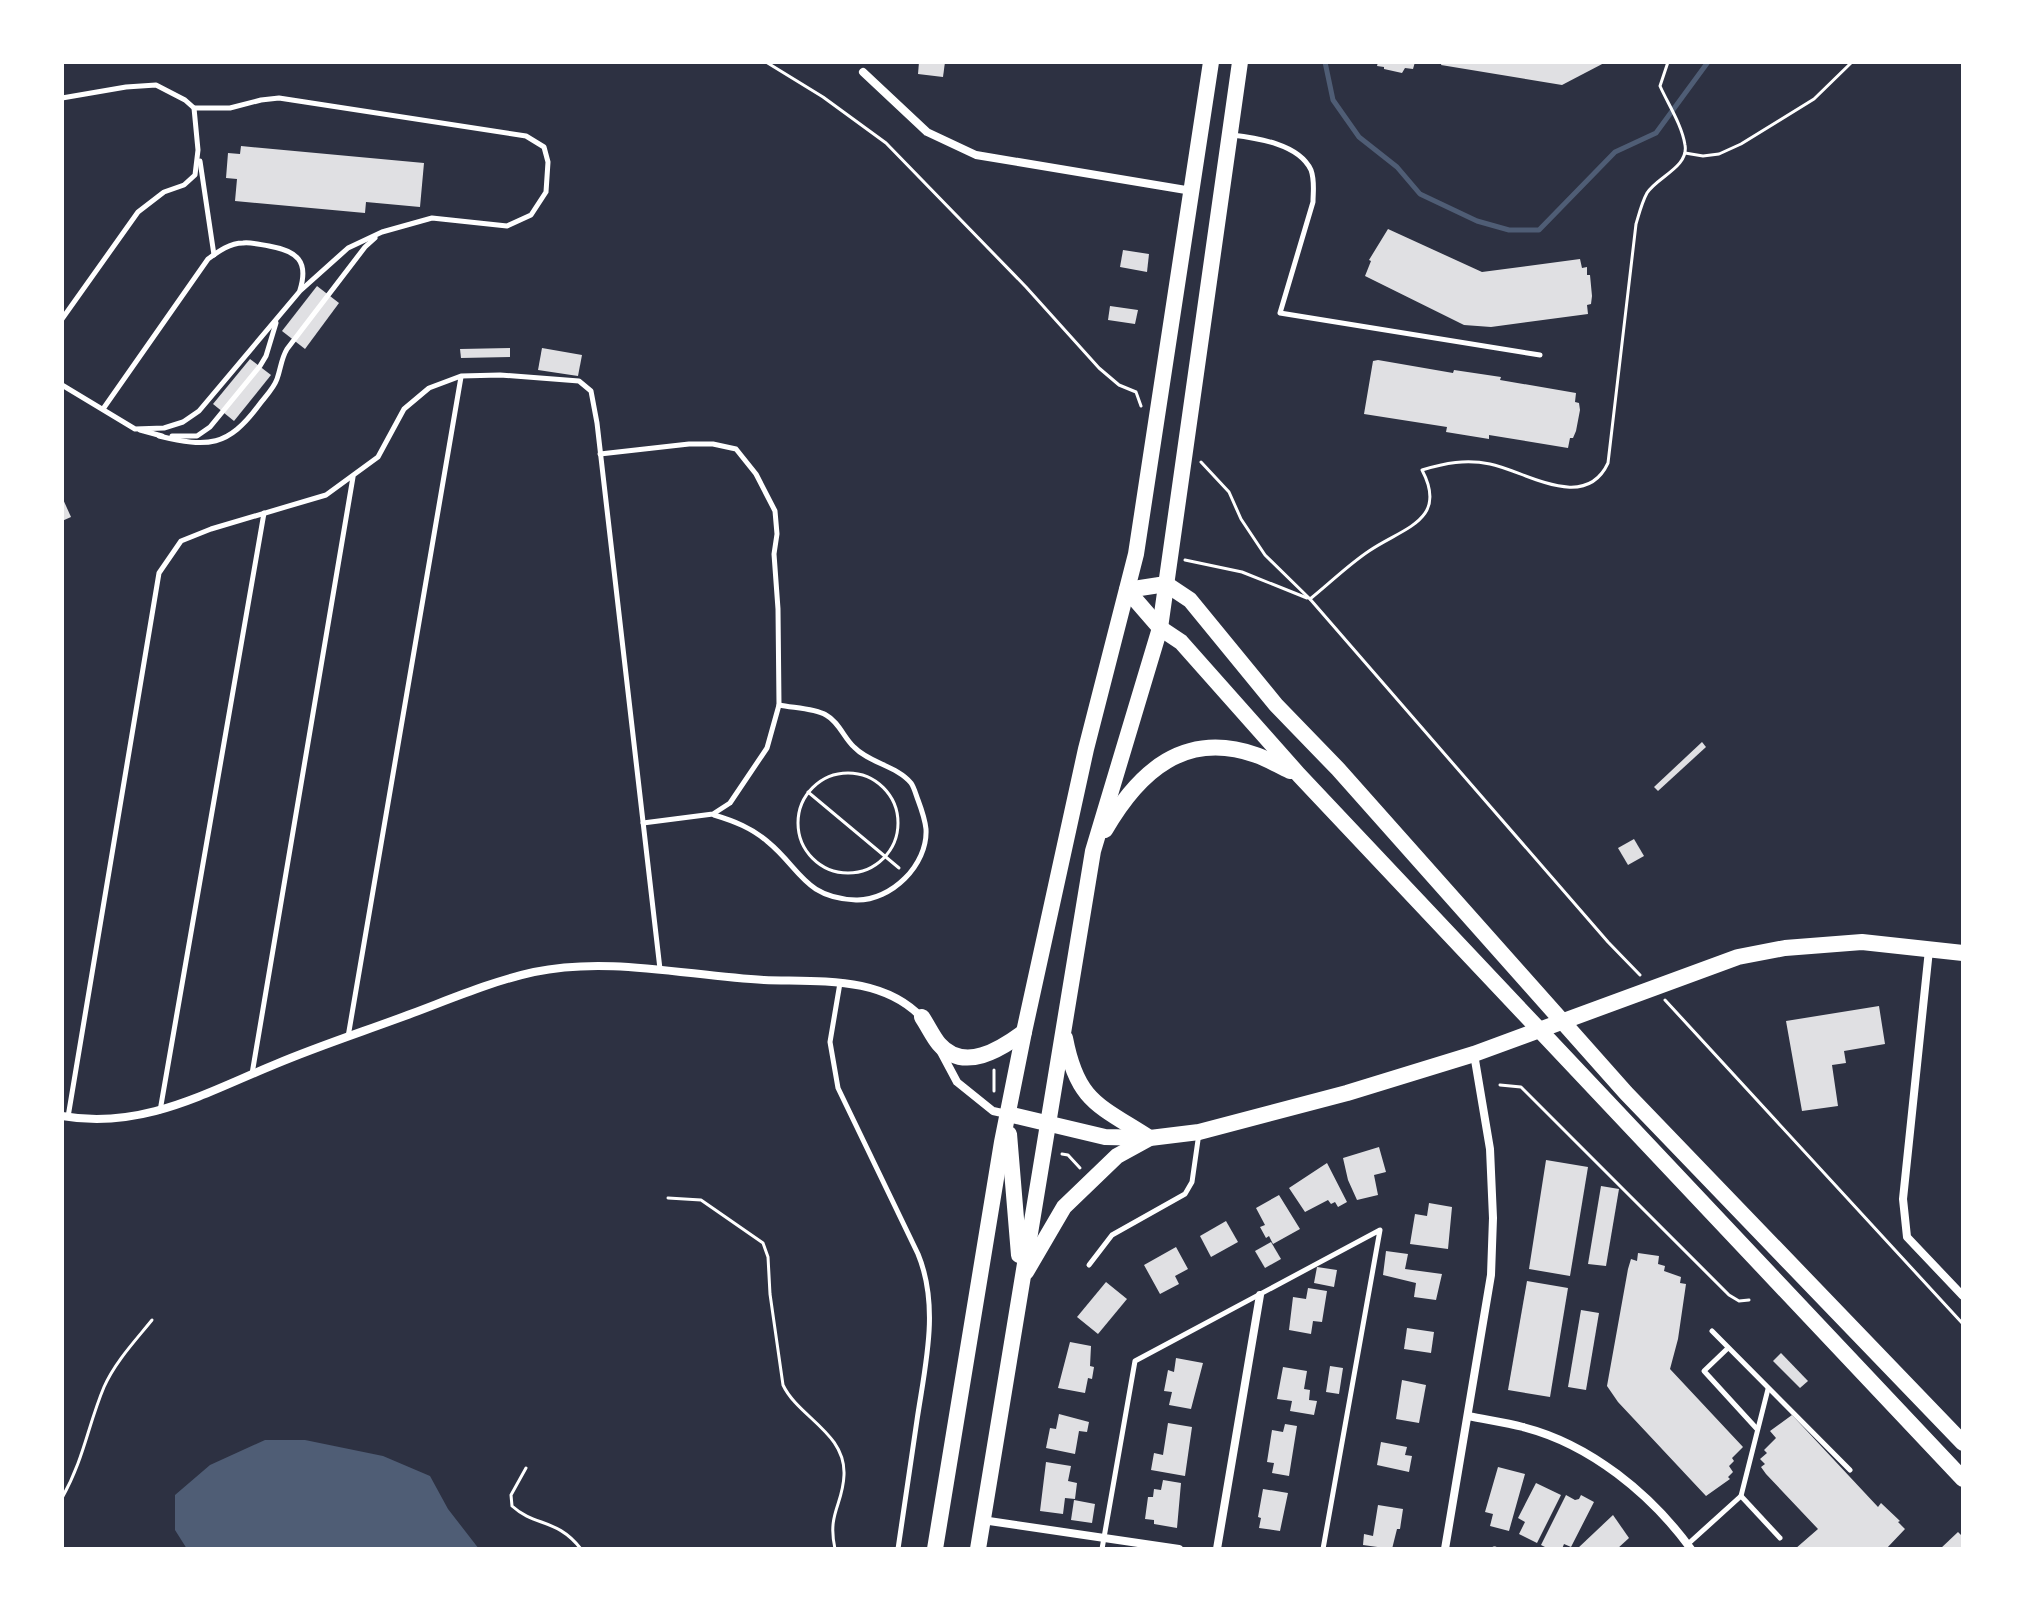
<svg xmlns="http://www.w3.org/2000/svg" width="2025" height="1611" viewBox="0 0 2025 1611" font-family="Arial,sans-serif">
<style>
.water{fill:#4f5d75}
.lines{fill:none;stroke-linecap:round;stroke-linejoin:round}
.stream{stroke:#4f5d75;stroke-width:5}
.building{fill:#e0e0e3}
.path{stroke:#fff;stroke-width:3}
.service{stroke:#fff;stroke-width:5}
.minor{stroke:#fff;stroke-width:8}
.secondary{stroke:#fff;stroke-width:16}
</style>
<rect width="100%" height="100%" fill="#2d3142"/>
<!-- water -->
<polygon class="water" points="265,1440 305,1440 383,1456 430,1476 448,1509 479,1549 187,1549 175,1530 175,1495 210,1465"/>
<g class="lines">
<!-- stream -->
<polyline class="stream" points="1325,62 1333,100 1359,137 1397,167 1420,194 1477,221 1509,230 1539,230 1615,152 1656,133 1708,62"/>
</g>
<!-- building -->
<g class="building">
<polygon points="919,62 945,62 943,77 918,74"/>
<polygon points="1378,62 1415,62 1413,69 1405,68 1402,73 1384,69 1384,67 1377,66"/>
<polygon points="1442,62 1606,62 1562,85 1441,65"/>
<polygon points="241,146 424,163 420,207 366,202 365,213 235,201 237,179 226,178 228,153 240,154"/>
<polygon points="1388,229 1482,272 1580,259 1582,268 1587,267 1587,275 1590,275 1592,296 1591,304 1587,305 1588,314 1491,327 1464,325 1365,276 1371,261 1369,260"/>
<polygon points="1123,250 1149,254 1147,272 1120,267"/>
<polygon points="317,286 339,303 305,349 282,331"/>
<polygon points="1110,306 1138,310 1135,324 1108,320"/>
<polygon points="510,348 510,357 461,358 460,349"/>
<polygon points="542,348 582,355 578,376 538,370"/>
<polygon points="250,359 271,375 234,421 213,404"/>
<polygon points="1378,360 1453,373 1454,370 1501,377 1500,380 1576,393 1575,402 1579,403 1580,410 1576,431 1573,438 1570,438 1568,448 1489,435 1489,439 1446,432 1447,427 1364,414 1373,361"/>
<polygon points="62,497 71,517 62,521"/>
<polygon points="1702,742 1706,747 1658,791 1654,787"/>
<polygon points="1634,839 1644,856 1628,865 1618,848"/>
<polygon points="1879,1006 1885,1044 1844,1051 1846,1063 1832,1065 1838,1106 1802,1111 1786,1021"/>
<polygon points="1379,1147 1386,1172 1374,1175 1378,1195 1357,1200 1348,1180 1343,1158"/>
<polygon points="1546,1160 1588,1167 1570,1276 1529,1269"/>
<polygon points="1327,1163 1347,1202 1338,1207 1335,1202 1331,1204 1328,1200 1305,1212 1289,1188"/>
<polygon points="1601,1186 1619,1189 1606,1266 1588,1264"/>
<polygon points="1279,1195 1300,1229 1273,1244 1269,1236 1266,1238 1260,1227 1265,1225 1256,1208"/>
<polygon points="1429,1203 1452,1207 1448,1249 1410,1244 1415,1214 1427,1216"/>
<polygon points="1226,1221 1238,1242 1211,1257 1200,1236"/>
<polygon points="1271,1242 1281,1259 1265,1268 1255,1251"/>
<polygon points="1176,1247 1188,1269 1175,1276 1179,1284 1160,1294 1144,1265"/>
<polygon points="1386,1251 1408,1254 1405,1269 1442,1274 1436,1300 1414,1297 1416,1283 1383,1275"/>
<polygon points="1638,1253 1659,1256 1658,1264 1665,1266 1664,1271 1681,1277 1680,1283 1686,1284 1678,1339 1670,1369 1743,1447 1732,1458 1734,1461 1729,1466 1733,1472 1728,1477 1730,1479 1706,1496 1618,1402 1607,1386 1628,1269 1631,1259 1637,1261"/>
<polygon points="1317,1267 1337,1270 1334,1287 1314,1283"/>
<polygon points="1527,1281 1568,1288 1550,1397 1508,1390"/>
<polygon points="1106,1282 1127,1299 1098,1334 1077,1317"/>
<polygon points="1308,1288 1327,1291 1322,1322 1313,1321 1311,1334 1289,1330 1293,1297 1306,1299"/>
<polygon points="1581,1310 1599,1313 1586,1390 1568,1387"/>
<polygon points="1407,1328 1434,1332 1431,1353 1404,1349"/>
<polygon points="1070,1342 1091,1346 1090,1366 1094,1367 1092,1379 1088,1378 1085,1393 1058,1388"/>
<polygon points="1781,1353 1808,1381 1800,1388 1773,1361"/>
<polygon points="1176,1358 1203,1363 1191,1409 1169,1405 1172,1392 1164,1391 1168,1370 1174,1372"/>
<polygon points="1330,1366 1343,1368 1339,1394 1326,1392"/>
<polygon points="1283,1367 1307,1371 1304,1389 1310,1390 1309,1400 1317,1401 1314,1415 1290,1411 1292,1401 1277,1399"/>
<polygon points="1402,1380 1426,1385 1419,1423 1396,1419"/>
<polygon points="1059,1414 1089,1422 1087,1432 1079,1431 1075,1454 1046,1448 1050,1428 1056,1429"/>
<polygon points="1792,1415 1878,1507 1881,1503 1900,1521 1898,1522 1905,1529 1886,1549 1795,1549 1818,1529 1766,1474 1761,1467 1765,1464 1760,1459 1767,1453 1764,1450 1776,1438 1770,1431"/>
<polygon points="1168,1423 1192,1427 1185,1476 1151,1470 1154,1453 1163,1455"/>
<polygon points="1285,1424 1297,1426 1289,1476 1272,1473 1274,1463 1267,1462 1272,1430 1283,1432"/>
<polygon points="1381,1442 1407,1447 1405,1455 1412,1456 1409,1472 1377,1465"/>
<polygon points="1046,1462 1071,1466 1068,1481 1077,1483 1075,1499 1065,1498 1063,1514 1040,1511"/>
<polygon points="1498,1467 1525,1474 1509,1531 1490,1526 1493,1514 1485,1512"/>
<polygon points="1163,1480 1181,1483 1177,1528 1154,1524 1154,1520 1145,1519 1148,1497 1153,1497 1154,1489 1161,1490"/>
<polygon points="1536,1483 1561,1495 1537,1543 1519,1534 1525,1522 1518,1518"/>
<polygon points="1263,1489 1288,1493 1280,1531 1259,1528 1261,1518 1258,1517"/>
<polygon points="1566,1495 1575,1500 1579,1499 1581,1495 1594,1502 1571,1547 1564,1544 1562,1549 1549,1549 1541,1545"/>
<polygon points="1074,1500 1095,1504 1092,1523 1071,1520"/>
<polygon points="1378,1505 1403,1509 1400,1529 1397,1529 1392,1549 1363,1545 1364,1534 1373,1536"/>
<polygon points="1613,1515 1629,1538 1617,1549 1577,1549"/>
<polygon points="1958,1532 1963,1537 1963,1549 1940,1549"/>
</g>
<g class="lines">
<!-- path -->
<g class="path">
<polyline points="766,62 823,97 886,143 1026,287 1099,368 1119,385 1136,392 1141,406"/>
<polyline points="1685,153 1703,156 1719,154 1741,144 1814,99 1852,62"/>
<polyline points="1201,462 1229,492 1241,519 1265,555 1310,599 1608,942 1640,975"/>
<polyline points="1185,560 1242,572 1307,598"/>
<path d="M1310,599C1330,583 1348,565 1369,551C1402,528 1449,521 1422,470C1445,463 1466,459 1490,464C1525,471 1585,513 1608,463L1636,224C1639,214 1642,202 1647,193C1657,177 1689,167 1685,145C1682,125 1668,104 1660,86L1668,62"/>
<circle cx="848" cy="823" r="50"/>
<polyline points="808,792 899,868"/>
<polyline points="1665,1000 1963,1324"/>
<polyline points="994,1070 994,1091"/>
<polyline points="1500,1085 1521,1087 1729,1295 1739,1301 1749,1300"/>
<polyline points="1062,1154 1068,1155 1080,1168"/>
<path d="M668,1198L701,1200L763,1243L768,1257L770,1294L783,1385C798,1417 846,1433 844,1475C843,1505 827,1513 835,1549"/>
<path d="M526,1468L511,1495L512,1506C535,1527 557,1518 581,1549"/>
<path d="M62,1498C84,1459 88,1425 104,1387C115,1362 135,1341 152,1320"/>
</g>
<!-- service -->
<g class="service">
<polyline points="62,98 126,87 156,85 185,100 194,108 198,150 195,175 184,185 164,192 138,212 62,319"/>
<path d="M1232,135C1257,138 1299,144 1311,170C1315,181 1313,192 1313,202L1280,313L1540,355"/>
<polyline points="200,161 214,255"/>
<polyline points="62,385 135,429 164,428 183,422 199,411 300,291 348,248 382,232 432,218 507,226 531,215 546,192 548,162 544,147 526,136 279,98 261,100 230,108 194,108"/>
<path d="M103,409L208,259C219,251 230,243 243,243C252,242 261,245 269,246C297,251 309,261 300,290"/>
<polyline points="140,430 162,436"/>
<path d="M159,436C208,448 228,447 259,405C265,397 274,388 277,379C281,368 281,359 287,349L365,247L375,238"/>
<polyline points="172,436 197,436 210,427 260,366 266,356 276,323"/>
<polyline points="600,454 689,444 713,444 736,449 756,474 775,511 777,534 774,554 778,609 779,705 767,748 730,803 713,814 643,823"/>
<path d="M714,815C734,821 752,828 768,842C800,868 804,898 856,900C891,901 928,865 926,829C925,820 921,808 918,800C916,795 914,787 911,783C897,766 869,763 854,747C844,738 839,722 826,715C814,708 793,708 779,705"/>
<path d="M840,983L830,1042L838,1088L918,1254C940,1307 925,1366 917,1420C911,1463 904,1506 898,1549"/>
<polyline points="348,1037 461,377"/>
<polyline points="252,1074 353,477"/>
<polyline points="160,1111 264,513"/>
<polyline points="68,1117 159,573 181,541 211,529 326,495 378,457 404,409 429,388 461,376 500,375 579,381 591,391 597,423 660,969"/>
<polyline points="1089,1265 1112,1235 1185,1194 1192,1182 1199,1133"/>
<polyline points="1712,1331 1850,1470"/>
<polyline points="1728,1348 1704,1371 1757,1429"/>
<polyline points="1741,1496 1780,1538"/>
<polyline points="1688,1544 1741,1496 1768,1389"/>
<polyline points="1102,1549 1135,1361 1380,1230 1323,1549"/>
<polyline points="1494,1549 1495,1549"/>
</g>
<!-- minor -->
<g class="minor">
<polyline points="863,72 927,132 976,155 1192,191"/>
<polyline points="1929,950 1903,1199 1907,1237 1963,1296"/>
<polyline points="941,1052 957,1082 993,1111 1007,1114"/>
<path d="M62,1116C142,1130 205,1093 276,1064C321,1045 368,1030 413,1013C453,998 493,981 534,972C609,956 688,976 764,980C818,982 883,975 923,1019"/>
<path d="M1468,1416C1487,1420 1505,1422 1523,1427C1590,1444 1651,1494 1691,1549"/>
<polyline points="982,1520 1179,1549"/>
<polyline points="1217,1549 1260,1295"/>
<polyline points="1445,1549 1491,1275 1493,1218 1490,1149 1474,1054"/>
</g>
<!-- secondary -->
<g class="secondary">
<polyline points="1127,590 1160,628 1181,642 1299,775 1963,1479"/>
<polyline points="1127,590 1166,584 1190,600 1276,705 1338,769 1626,1093 1963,1443"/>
<path d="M1105,830C1139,771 1185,730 1256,755C1268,759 1279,766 1290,771"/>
<path d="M922,1017C928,1026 933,1037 939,1044C964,1073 1001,1049 1024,1032"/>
<path d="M1065,1038C1077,1101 1098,1105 1148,1137"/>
<polyline points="1008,1114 1105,1137 1150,1138 1199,1132 1347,1093 1474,1054 1738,957 1785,948 1862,942 1963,953"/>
<polyline points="1009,1134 1019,1255"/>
<polyline points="1026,1272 1064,1207 1117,1156 1148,1139"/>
<polyline points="935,1549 1002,1142 1024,1032 1086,749 1136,554 1211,62"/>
<polyline points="978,1549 1093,851 1160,628 1240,62"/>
</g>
</g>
<!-- border -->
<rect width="2025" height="1611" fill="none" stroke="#ffffff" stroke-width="128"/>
</svg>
